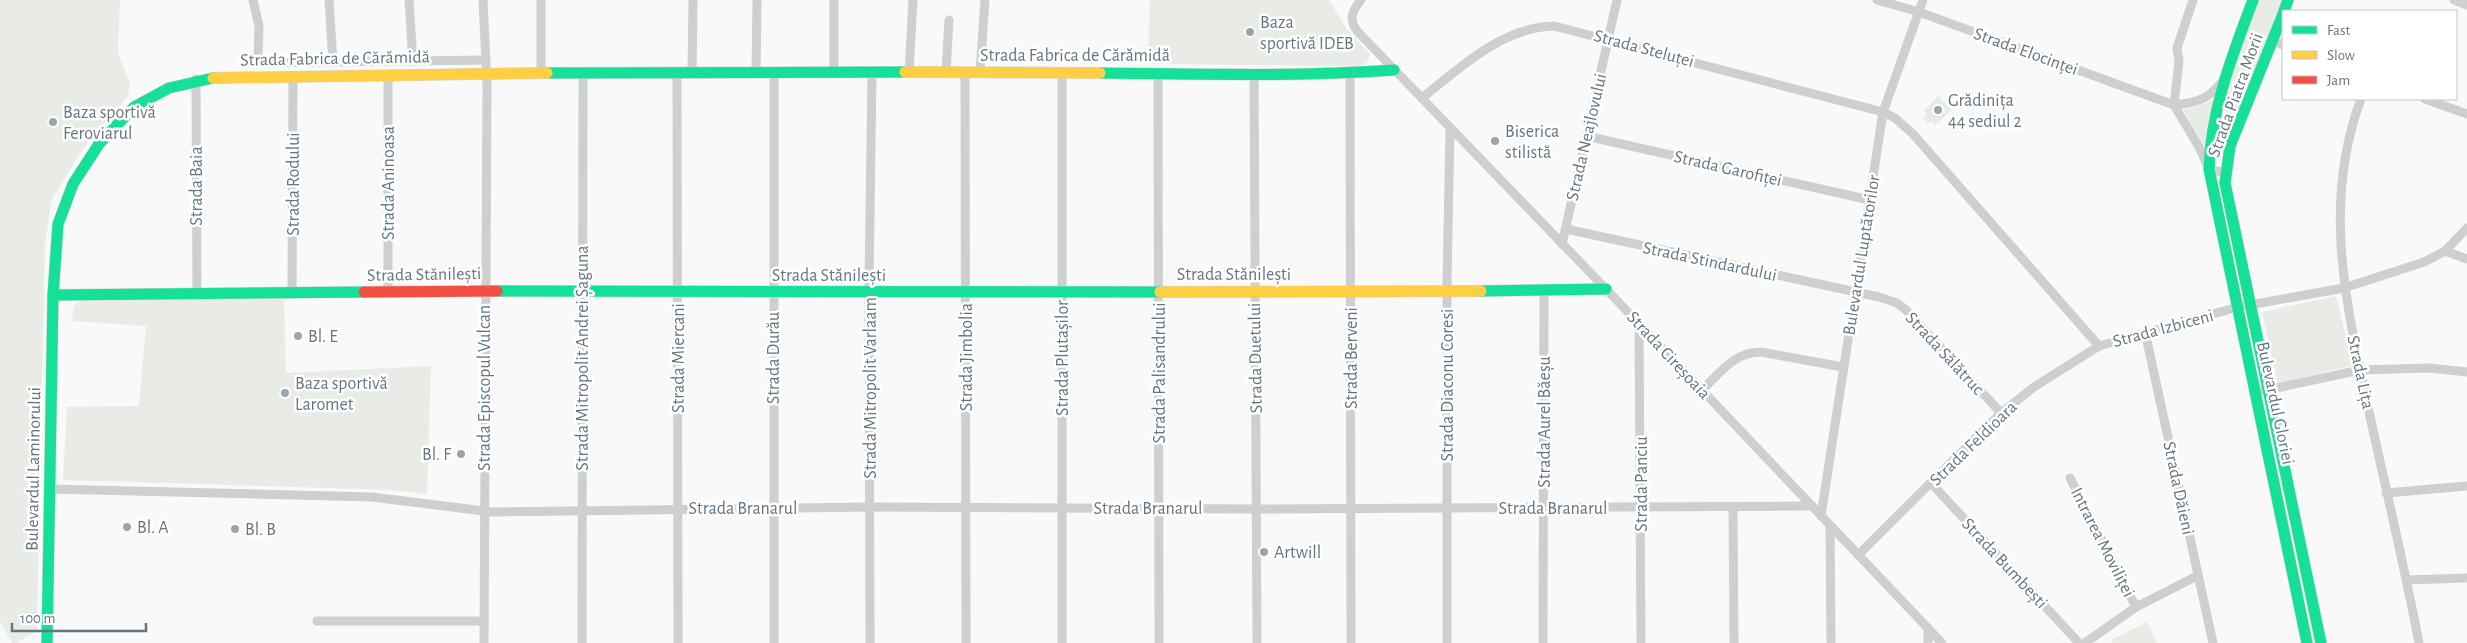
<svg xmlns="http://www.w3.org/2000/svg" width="2467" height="643" viewBox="0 0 2467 643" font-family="'Alegreya Sans',sans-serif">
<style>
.built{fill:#e8e9e9}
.green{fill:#e8ebe6}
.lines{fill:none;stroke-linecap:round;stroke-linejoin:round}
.fast-casing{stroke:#d5d6d7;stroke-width:12}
.slow-casing{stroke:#d5d6d7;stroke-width:12}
.jam-casing{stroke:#d5d6d7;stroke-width:12}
.street{stroke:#cecfd0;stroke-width:9}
.fast{stroke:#16e098;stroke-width:11}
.slow{stroke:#ffcf43;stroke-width:11}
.jam{stroke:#f24e42;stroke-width:11}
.poi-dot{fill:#99a4ac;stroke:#fff;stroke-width:2}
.labels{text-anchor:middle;stroke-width:5;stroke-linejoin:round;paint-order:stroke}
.poi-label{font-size:18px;fill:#657683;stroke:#fff;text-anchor:start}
.street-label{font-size:18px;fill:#657683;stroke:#fff}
</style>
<rect width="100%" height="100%" fill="#f9f9f9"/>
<!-- built -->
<polygon class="built" points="1938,96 1952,110 1935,125 1931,121 1928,124 1923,118 1927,115 1924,111"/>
<!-- green -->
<g class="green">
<polygon points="0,0 120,0 118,52 130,85 128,96 83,149 52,199 45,243 37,631 16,643 12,643 0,621"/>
<polygon points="1150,0 1329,0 1346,28 1370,54 1367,62 1359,66 1148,64"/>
<polygon points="2258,0 2285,0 2225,147 2221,144 2233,114 2221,109 2224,92"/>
<polygon points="2216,96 2206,149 2183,110 2207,103"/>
<polygon points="2336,296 2353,365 2278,384 2262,312"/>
<polygon points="82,300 284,300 286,373 431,366 427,494 392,490 63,480 67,407 139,406 146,326 72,321 74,306"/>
<polygon points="2147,622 2157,643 2113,643 2111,640"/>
</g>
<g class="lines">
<defs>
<g id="fast">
<path d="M2253,0C2232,56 2211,109 2209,169L2307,643"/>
<polyline points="2284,11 2288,0"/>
<polyline points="2283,14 2230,146 2225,183 2321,643"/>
<polyline points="547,73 905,72"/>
<path d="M1100,73C1198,74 1296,77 1394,70"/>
<polyline points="497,291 1160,292"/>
<polyline points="1481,291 1606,289"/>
<polyline points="53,295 364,292"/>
<polyline points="47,643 53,295 58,224 73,184 99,144 134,107 169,88 213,78"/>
</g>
<g id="slow">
<polyline points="905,72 1100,73"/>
<polyline points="213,78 547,73"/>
<polyline points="1160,292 1481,291"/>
</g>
<polyline id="jam" points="364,292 497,291"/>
</defs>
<!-- fast casing -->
<use href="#fast" class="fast-casing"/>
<!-- slow casing -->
<use href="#slow" class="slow-casing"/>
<!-- jam casing -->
<use href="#jam" class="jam-casing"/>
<!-- street -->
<g class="street">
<polyline points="253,0 259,26 258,57 262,63 486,60"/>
<polyline points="329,0 333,62"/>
<polyline points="409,0 413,61"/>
<polyline points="483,0 487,85 484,643"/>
<path d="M1361,0C1352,11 1348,20 1358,32L1606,289L1942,643"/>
<path d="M1877,0L1919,12L2174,105C2194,103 2208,100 2221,83"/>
<polyline points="2454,0 2467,5"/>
<polyline points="2273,41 2283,45"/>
<polyline points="909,72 913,0"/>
<polyline points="946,72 949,20"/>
<polyline points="965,72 966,643"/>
<polyline points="980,72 985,0"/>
<polyline points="541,73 541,0"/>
<polyline points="677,73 678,643"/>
<polyline points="692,73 693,0"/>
<polyline points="756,73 757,0"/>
<polyline points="834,73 834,0"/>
<polyline points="1062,73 1062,643"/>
<polyline points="1158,73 1159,643"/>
<polyline points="1350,73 1351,643"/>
<polyline points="1254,74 1257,643"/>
<polyline points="196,79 197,294"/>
<path d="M1422,98C1460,68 1502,27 1554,26L1883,112L1895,118L1913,134L2099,346"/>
<path d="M2361,99C2322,203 2346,303 2368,407C2385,486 2404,564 2419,643"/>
<polyline points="2425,99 2467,114"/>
<polyline points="2174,105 2179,61 2177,48 2193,0"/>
<polyline points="2174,105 2199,147 2209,169 2225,173"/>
<polyline points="1586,136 1870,200"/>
<polyline points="1566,229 1879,297 1897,303 1906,310 2001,413"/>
<polyline points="1562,244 1617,0"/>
<polyline points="2445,251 2467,259"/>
<polyline points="388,292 388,74"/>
<polyline points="292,293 293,76"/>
<polyline points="1639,325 1641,643"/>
<polyline points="2145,332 2213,643"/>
<path d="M1702,390C1720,373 1734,352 1761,352L1843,367"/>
<polyline points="2263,391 2360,370 2429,368 2467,372"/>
<polyline points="2070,478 2136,607"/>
<polyline points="1931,483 2079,643"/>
<polyline points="50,489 372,497 492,512 870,507 1257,509 1812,506"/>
<polyline points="2386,493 2467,486"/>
<polyline points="1733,507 1734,643"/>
<polyline points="1821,516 1883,112 1923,0"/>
<polyline points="1830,525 1831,643"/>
<polyline points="1858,555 2001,413 2034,387 2099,346 2238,307 2344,288 2424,262 2445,251 2467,228"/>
<polyline points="2407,580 2467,578"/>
<polyline points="317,621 484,621"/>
<polyline points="582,643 583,73"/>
<polyline points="774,643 774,73"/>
<polyline points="870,643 869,285 872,72"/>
<polyline points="1447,643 1447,284 1450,128"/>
<polyline points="1543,643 1544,290"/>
<polyline points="1928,643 1928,629"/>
<polyline points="2085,643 2136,607 2197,576"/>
</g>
<!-- fast -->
<use href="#fast" class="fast"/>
<!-- slow -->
<use href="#slow" class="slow"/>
<!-- jam -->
<use href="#jam" class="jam"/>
</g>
<!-- markers -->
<g class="poi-dot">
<circle cx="1250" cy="32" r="5"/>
<circle cx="1938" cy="110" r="5"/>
<circle cx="53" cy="122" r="5"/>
<circle cx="1495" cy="141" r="5"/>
<circle cx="298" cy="336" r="5"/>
<circle cx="285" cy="393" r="5"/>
<circle cx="461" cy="454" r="5"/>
<circle cx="127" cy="527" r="5"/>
<circle cx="235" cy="529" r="5"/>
<circle cx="1264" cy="552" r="5"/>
</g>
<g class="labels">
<!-- poi labels -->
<g class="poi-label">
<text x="1260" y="28">Baza<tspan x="1260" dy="21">sportivă IDEB</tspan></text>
<text x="1948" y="106">Grădinița<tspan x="1948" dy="21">44 sediul 2</tspan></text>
<text x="63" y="118">Baza sportivă<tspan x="63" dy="21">Feroviarul</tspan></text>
<text x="1505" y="137">Biserica<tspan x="1505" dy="21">stilistă</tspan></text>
<text x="308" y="342">Bl. E</text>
<text x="295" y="389">Baza sportivă<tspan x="295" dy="21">Laromet</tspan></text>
<text x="451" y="460" text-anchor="end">Bl. F</text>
<text x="137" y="533">Bl. A</text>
<text x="245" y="535">Bl. B</text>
<text x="1274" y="558">Artwill</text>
</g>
<!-- street labels -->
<g class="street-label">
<text transform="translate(1644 48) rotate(15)" y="6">Strada Steluței</text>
<text transform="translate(2026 51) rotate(20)" y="6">Strada Elocinței</text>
<text x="1075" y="61">Strada Fabrica de Cărămidă</text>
<text transform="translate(335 58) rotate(-1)" y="6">Strada Fabrica de Cărămidă</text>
<text transform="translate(2235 95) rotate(-70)" y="6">Strada Piatra Morii</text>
<text transform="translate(1586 137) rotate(-77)" y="6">Strada Neajlovului</text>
<text transform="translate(1728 168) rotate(13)" y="6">Strada Garofiței</text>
<text transform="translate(388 183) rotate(-90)" y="6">Strada Aninoasa</text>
<text transform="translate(293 184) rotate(-90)" y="6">Strada Rodului</text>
<text transform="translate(196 186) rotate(-90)" y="6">Strada Baia</text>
<text transform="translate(1861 255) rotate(-81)" y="6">Bulevardul Luptătorilor</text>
<text transform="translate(1710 261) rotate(12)" y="6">Strada Stindardului</text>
<text transform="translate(424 274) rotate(-1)" y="6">Strada Stănilești</text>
<text x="1234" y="280">Strada Stănilești</text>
<text x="829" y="281">Strada Stănilești</text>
<text transform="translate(2163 328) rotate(-15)" y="6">Strada Izbiceni</text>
<text transform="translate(1945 353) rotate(47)" y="6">Strada Sălătruc</text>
<text transform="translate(1669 355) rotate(47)" y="6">Strada Cireșoaia</text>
<text transform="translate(966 357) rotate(-90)" y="6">Strada Jimbolia</text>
<text transform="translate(582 358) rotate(-90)" y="6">Strada Mitropolit Andrei Șaguna</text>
<text transform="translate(678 358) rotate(-90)" y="6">Strada Miercani</text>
<text transform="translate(773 358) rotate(-90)" y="6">Strada Durău</text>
<text transform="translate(1062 358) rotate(-90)" y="6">Strada Plutașilor</text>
<text transform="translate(1255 358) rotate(-91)" y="6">Strada Duetului</text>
<text transform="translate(1351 358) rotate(-90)" y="6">Strada Berveni</text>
<text transform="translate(2361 372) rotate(78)" y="6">Strada Lița</text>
<text transform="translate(1159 373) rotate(-90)" y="6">Strada Palisandrului</text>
<text transform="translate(1447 385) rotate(-90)" y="6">Strada Diaconu Coresi</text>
<text transform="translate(484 388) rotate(-90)" y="6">Strada Episcopul Vulcan</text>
<text transform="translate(870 388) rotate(-90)" y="6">Strada Mitropolit Varlaam</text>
<text transform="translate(2276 403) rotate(78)" y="6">Bulevardul Gloriei</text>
<text transform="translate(1544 422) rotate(-90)" y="6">Strada Aurel Băeșu</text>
<text transform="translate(1973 443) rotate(-44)" y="6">Strada Feldioara</text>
<text transform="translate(33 469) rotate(-89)" y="6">Bulevardul Laminorului</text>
<text transform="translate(1641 484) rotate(-90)" y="6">Strada Panciu</text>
<text transform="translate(2179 488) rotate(78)" y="6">Strada Dăieni</text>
<text x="743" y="514">Strada Branarul</text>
<text x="1148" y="514">Strada Branarul</text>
<text x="1553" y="514">Strada Branarul</text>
<text transform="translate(2103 542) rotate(63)" y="6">Intrarea Moviliței</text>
<text transform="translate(2005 563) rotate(47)" y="6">Strada Bumbești</text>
</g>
</g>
<!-- legend -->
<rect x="2282" y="10" width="175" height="90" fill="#ffffff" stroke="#c1c8cd"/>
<rect x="2292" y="26" width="25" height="8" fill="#16e098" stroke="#c1c8cd"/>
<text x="2327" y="35" font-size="15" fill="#657683">Fast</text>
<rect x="2292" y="51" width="25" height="8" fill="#ffcf43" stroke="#c1c8cd"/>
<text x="2327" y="60" font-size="15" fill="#657683">Slow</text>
<rect x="2292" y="76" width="25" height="8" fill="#f24e42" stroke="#c1c8cd"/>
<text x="2327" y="85" font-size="15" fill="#657683">Jam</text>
<!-- scale -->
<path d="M12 623v8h134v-8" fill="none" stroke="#657683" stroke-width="2.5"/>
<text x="20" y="623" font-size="15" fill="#657683" stroke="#ffffff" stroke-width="4" paint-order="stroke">100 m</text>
</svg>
